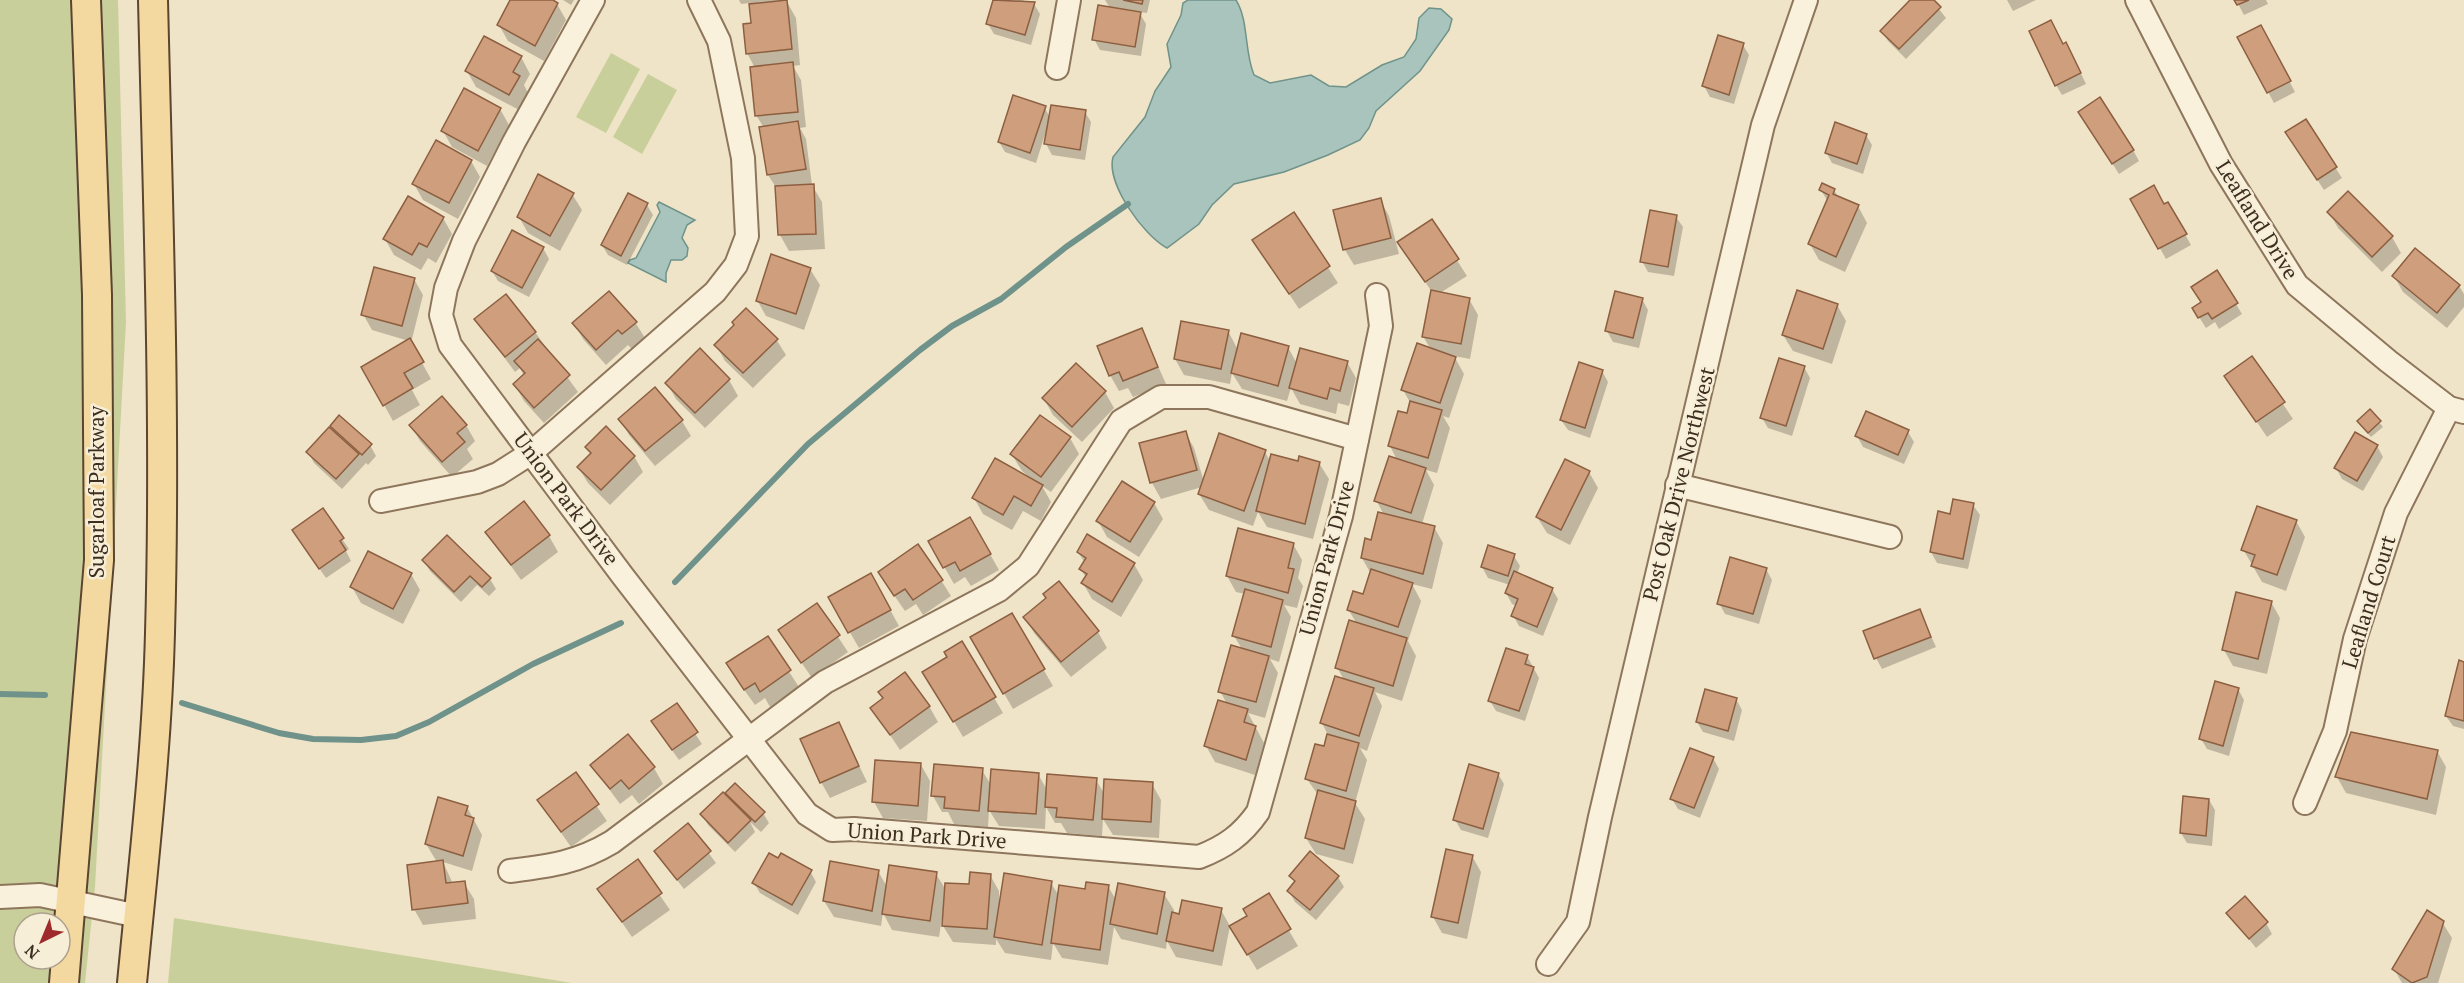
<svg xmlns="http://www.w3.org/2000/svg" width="2464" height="983" viewBox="0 0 2464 983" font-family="'PT Serif',serif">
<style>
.green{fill:#c9cf9b;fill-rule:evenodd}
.water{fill:#a9c4bc;stroke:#6f938a;stroke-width:1.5}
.shadow{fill:#0003}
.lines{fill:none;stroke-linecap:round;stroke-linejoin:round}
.stream{stroke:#6f938a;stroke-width:6}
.building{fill:#cf9f7d;stroke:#8d5f41;stroke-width:1.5}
.minor-casing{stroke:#8d765c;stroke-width:26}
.major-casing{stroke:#5b4430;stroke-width:32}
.minor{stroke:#faf1dc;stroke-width:22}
.major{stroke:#f3d9a0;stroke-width:28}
.labels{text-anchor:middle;stroke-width:5;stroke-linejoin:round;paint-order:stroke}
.street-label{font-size:21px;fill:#3d2e20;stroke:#f7eed8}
</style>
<rect width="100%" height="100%" fill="#f0e4c8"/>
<!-- green -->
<g class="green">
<path d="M0,0H118L126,322L95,887L85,983H0ZM24,923H60V959H24Z"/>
<polygon points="611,53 640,69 606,133 576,117"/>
<polygon points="648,74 677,90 642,154 613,137"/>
<polygon points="174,918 572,983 168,983"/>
</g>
<!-- water -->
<g class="water">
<path d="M1188,0H1236C1249,21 1244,51 1254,75L1270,83L1311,75L1329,86L1346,87L1382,65L1404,57L1416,39L1419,18L1429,8L1441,9L1452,19L1449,30L1420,71L1376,111L1369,128L1360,140L1328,155L1284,172L1234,184L1212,205L1199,224L1167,248C1144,236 1106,184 1113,157L1145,117L1155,91L1171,67L1167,44L1181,15L1183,3Z"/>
<polygon points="659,202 695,220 687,225 682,238 688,248 687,256 682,260 671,260 666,273 666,282 628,263 630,260 636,258 660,212 657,205"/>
</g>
<!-- shadow -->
<g class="shadow">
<polygon points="510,0 550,0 557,4 566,20 544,61 508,41 499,25"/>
<polygon points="563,0 574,0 571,5"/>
<polygon points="739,0 780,0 780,3 787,2 796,18 800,65 793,66 801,80 806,127 800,128 806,139 812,185 822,202 825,249 789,251 780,235 777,189 768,175 764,128 756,115 755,68 747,53 753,24 750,3 741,4"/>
<polygon points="994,0 1022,0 1034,4 1040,14 1031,45 994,34 988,24"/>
<polygon points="1105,0 1150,0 1147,13 1139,12 1146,24 1141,56 1100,50 1094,39 1110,8"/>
<polygon points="1912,0 1932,0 1946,18 1906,59 1888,41 1882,31"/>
<polygon points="2007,0 2036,0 2013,11"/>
<polygon points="2236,0 2266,0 2268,4 2244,15"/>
<polygon points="2266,37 2295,92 2274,103 2239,38"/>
<polygon points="1743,45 1749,55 1734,104 1710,97 1704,86"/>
<polygon points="2063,46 2072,55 2086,84 2062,95 2056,85"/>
<polygon points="521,57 530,74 524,85 528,93 519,110 476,87 467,71"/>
<polygon points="1045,108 1050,118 1085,112 1091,122 1085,160 1052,155 1046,144 1046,131 1036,163 1005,152 999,142"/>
<polygon points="500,109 509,125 487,166 452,147 443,131"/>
<polygon points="2305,121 2342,178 2324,190 2293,143"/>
<polygon points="2086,122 2133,150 2139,161 2119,174"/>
<polygon points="1866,135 1872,145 1863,174 1832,163 1826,152"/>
<polygon points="471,161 480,177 458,219 423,200 414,184"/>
<polygon points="1821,190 1834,190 1839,198 1858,206 1867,223 1845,272 1819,260 1810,244 1828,202"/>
<polygon points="572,194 582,210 560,251 528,233 519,217"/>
<polygon points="629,195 647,205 653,215 627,265 608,255 602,245"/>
<polygon points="2132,199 2164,206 2168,204 2191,245 2166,259"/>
<polygon points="1380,200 1389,216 1399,254 1354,265 1345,250"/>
<polygon points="2329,212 2392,237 2401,253 2382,272 2338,228"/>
<polygon points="1293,214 1338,283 1299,309 1264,256"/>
<polygon points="1676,217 1683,227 1674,276 1648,272 1642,261"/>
<polygon points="443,218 452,234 436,263 428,258 421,270 394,255 385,239"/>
<polygon points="1432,221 1467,276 1440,293 1469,299 1478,315 1470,359 1454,356 1464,374 1449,418 1443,416 1450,428 1437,473 1426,470 1434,485 1422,524 1434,527 1443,543 1432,589 1412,584 1421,601 1408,641 1416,656 1402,701 1375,692 1382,706 1367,751 1360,748 1367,760 1355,803 1365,819 1353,864 1316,854 1306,838 1318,795 1307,779 1325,748 1328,735 1322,723 1344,680 1337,667 1357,624 1348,609 1364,596 1371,574 1362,558 1384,515 1376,500 1397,460 1390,446 1408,415 1411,404 1403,390 1431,350 1423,336 1432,292 1409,258"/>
<polygon points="543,248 549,259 529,297 498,281 492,271"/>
<polygon points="810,269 820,285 804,330 766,316 757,300"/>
<polygon points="2394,276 2459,286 2464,294 2464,307 2447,328 2403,292"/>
<polygon points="414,279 423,295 411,343 431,379 412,390 420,405 393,421 363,367 409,341 372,330 363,314"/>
<polygon points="1642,299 1648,310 1639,348 1613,342 1607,331"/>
<polygon points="2236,304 2242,314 2219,329 2215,322 2206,328 2194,309"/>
<polygon points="1837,305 1846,321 1832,364 1793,351 1783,335"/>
<polygon points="476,319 535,332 578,392 544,423 524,401 515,385 524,376 520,368 515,372"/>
<polygon points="635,322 645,338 632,349 628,345 606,365 583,339 574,323"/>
<polygon points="1142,330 1166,384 1133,397 1128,388 1119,391 1110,375"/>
<polygon points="1228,331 1238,350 1288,347 1297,364 1347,362 1356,378 1349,406 1338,403 1336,414 1300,404 1291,388 1287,401 1242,389 1232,373 1230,384 1184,375 1175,359"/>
<polygon points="776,339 786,355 753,388 725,361 716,345"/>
<polygon points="2252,358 2293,419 2267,437 2226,376"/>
<polygon points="1804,367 1810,378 1792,436 1768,428 1762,418"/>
<polygon points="1602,371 1608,382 1590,438 1568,430 1561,420"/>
<polygon points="729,380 738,396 705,428 676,399 667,383"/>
<polygon points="1105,392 1114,408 1082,442 1053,415 1044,399"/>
<polygon points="2370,411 2383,427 2371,437 2361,426"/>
<polygon points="339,417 370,445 376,456 368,465 366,463 342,489 314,463 308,452"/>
<polygon points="620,419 682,421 691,436 655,466 629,435"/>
<polygon points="411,425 466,425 475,441 467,449 473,459 452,477 420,441"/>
<polygon points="1185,432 1194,448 1204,482 1265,452 1270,461 1319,463 1329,479 1313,539 1267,527 1258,512 1253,526 1209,510 1199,494 1202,487 1161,499 1152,483 1141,444"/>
<polygon points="1908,432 1914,442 1904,464 1863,447 1857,436"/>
<polygon points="1070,438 1079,454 1051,492 1042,486 1051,502 1041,521 1023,511 1012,530 983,514 974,498 1029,477 1022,471 1012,455"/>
<polygon points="2377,446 2383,457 2363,491 2342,479 2336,468"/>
<polygon points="587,447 634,456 643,472 610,505 588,483 578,467 591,455"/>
<polygon points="1589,472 1598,488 1570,545 1547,533 1537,517"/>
<polygon points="1154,503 1163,519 1139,557 1107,537 1098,521"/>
<polygon points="1973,505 1980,515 1968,569 1937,563 1931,552 1951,515"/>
<polygon points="322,510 349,549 346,551 351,561 326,578 300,541"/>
<polygon points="970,519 999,570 971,586 965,577 954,584 930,542"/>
<polygon points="2296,521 2305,537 2286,591 2262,582 2243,549"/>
<polygon points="487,532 549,536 558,552 521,580"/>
<polygon points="1293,544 1302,560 1298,578 1303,586 1297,608 1284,605 1291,617 1279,662 1270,659 1278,673 1265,718 1248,713 1264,743 1255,775 1215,762 1206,746 1227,704 1220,691 1242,649 1234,636 1245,594 1236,592 1227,576"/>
<polygon points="1078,552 1134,564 1143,580 1121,617 1092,599 1083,583 1086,578 1081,569 1085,563"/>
<polygon points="1514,556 1520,566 1517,574 1552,589 1558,599 1543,636 1519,626 1513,615 1517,606 1512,604 1506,593 1510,585 1488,578 1482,567"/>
<polygon points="424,561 490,579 496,589 489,596 477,585 461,602 430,571"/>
<polygon points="1766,569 1772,580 1759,624 1725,614 1719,603"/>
<polygon points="411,574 420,590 403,624 361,603 352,587"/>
<polygon points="871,575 899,626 859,648 830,598"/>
<polygon points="941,580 951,596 923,615 916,604 905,611 889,588"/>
<polygon points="2271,602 2280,618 2267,674 2233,666 2224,650"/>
<polygon points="817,605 848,652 812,678 780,631"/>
<polygon points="1920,611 1936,647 1882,669 1876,658"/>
<polygon points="1012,615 1053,686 1013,709 972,638"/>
<polygon points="1025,617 1098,632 1107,648 1071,677 1034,633"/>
<polygon points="767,638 799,687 770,707 765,698 755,705 737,680"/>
<polygon points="962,643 1003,713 963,737 925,672 949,658"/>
<polygon points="1527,656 1539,678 1525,721 1496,711 1490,701"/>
<polygon points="2464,663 2464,729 2453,726 2446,716"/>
<polygon points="2238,689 2244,700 2229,756 2207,749 2201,739"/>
<polygon points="1736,699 1742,710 1734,741 1703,732 1697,722"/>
<polygon points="676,705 702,744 679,760 659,732"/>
<polygon points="929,706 938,722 900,750 872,708"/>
<polygon points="839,724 867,782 830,798 821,782"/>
<polygon points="627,736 654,768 663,784 639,804 632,795 620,804 592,766"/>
<polygon points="2437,751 2446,767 2436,815 2346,793 2337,777"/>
<polygon points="1713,758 1719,769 1700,818 1678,809 1672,799"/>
<polygon points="921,765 930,781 927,821 883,818 874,802"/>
<polygon points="982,770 991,785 1038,774 1047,790 1096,780 1105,795 1152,784 1161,800 1159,838 1113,835 1103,819 1102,836 1067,833 1061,823 1055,823 1046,807 1045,829 999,826 989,810 988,827 954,824 948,812 942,812 933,796"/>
<polygon points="1498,774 1504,784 1488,838 1461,830 1455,820"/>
<polygon points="575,775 607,821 571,847 539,801"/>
<polygon points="735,785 763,813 769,823 761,832 750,822 755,832 735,852 708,825 702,815"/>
<polygon points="2209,800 2215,810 2212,846 2187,843 2181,833"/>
<polygon points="467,807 482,835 472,871 443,862 453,884 464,883 474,899 476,919 423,925 414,909 437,862 426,844"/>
<polygon points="688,825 716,863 684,889 655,852"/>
<polygon points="1472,856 1481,872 1467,939 1442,933 1433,917"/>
<polygon points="637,862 670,910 632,937 599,889"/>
<polygon points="810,871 816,882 798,915 760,893 754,883"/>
<polygon points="878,871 887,887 936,874 946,890 970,886 990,875 999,891 999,900 1001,900 1051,883 1059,896 1108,886 1116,900 1164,894 1174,910 1173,914 1181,916 1221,910 1230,926 1222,966 1176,957 1167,941 1166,949 1121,939 1114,927 1108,965 1062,958 1053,943 1051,960 1005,953 996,939 996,945 953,942 943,926 944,918 942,918 939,937 892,930 883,913 881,926 834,917 824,901"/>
<polygon points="1291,876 1338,877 1344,887 1316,920 1295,902 1289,891 1295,884"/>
<polygon points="1268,895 1298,946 1257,970 1231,927 1249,916"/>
<polygon points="2228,913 2266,923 2272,934 2256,948"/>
<polygon points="2442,922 2452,938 2438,983 2402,983 2394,969"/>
</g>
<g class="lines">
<!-- stream -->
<g class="stream">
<polyline points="675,582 808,444 920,350 952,326 1001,299 1066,247 1128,204"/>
<polyline points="0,694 45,695"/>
<polyline points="182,703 279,733 313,739 361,740 396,736 429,722 533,664 621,623"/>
</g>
</g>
<!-- building -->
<g class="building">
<polygon points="510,0 553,0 558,3 535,46 497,25"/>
<polygon points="787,0 792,49 746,54 743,24 751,23 749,4"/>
<polygon points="993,0 1035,2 1025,35 986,24"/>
<polygon points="1123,0 1143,0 1142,4"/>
<polygon points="1910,0 1934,0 1941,7 1899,49 1880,31"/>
<polygon points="2234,0 2249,0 2237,5"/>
<polygon points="1098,5 1141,12 1135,47 1092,40"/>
<polygon points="2051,20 2063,44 2066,42 2081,73 2055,86 2029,31"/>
<polygon points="2261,25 2291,81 2267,93 2237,37"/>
<polygon points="1718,35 1744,43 1729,95 1702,86"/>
<polygon points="484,36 522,56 513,72 520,76 509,95 465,71"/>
<polygon points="793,62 798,112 755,116 750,67"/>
<polygon points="464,88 501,108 478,151 441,131"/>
<polygon points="1013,95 1046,106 1030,153 998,142"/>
<polygon points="2100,97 2134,150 2112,164 2078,112"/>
<polygon points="1051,105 1086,110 1080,150 1044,144"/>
<polygon points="2306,119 2337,167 2317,180 2285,132"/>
<polygon points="798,121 806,169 767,175 759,127"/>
<polygon points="1835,122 1867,134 1857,164 1825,153"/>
<polygon points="436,140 472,160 449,203 412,184"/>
<polygon points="538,174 574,193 550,236 517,217"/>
<polygon points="1822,183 1835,189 1833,194 1859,205 1836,257 1808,244 1829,195 1819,190"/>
<polygon points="814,184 816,234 778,235 775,186"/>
<polygon points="2154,185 2164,204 2168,202 2187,234 2158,249 2130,199"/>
<polygon points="2348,191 2393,236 2372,257 2327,212"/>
<polygon points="628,193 648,203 621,256 601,245"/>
<polygon points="408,196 444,217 427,247 419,243 412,255 383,239"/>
<polygon points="1381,198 1391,238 1343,250 1333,210"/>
<polygon points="1650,210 1677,215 1668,267 1640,262"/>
<polygon points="1294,212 1330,266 1289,294 1252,240"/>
<polygon points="1432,219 1459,259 1425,282 1397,242"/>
<polygon points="512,230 544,247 522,288 491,271"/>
<polygon points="2415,248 2460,285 2437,313 2392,276"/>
<polygon points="771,254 811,268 796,314 756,301"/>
<polygon points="374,267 415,278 402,326 361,315"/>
<polygon points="2217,270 2238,303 2212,319 2208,313 2198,318 2192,308 2201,302 2191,287"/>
<polygon points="1431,290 1470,298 1461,344 1422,337"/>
<polygon points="1797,290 1838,304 1823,349 1782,335"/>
<polygon points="609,291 637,322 622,334 618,330 596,350 572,323"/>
<polygon points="1615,291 1643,298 1633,338 1605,331"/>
<polygon points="506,294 536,332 505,357 474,319"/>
<polygon points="746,308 778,339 743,373 714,345 734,325 732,322"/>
<polygon points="1181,321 1229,330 1221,369 1174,359"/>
<polygon points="1142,328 1158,367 1123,381 1119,372 1109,376 1097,346"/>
<polygon points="1241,333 1289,346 1278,386 1231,373"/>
<polygon points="410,338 424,362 404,373 413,388 383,406 361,367"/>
<polygon points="538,339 570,375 534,408 513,384 525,373 514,361"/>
<polygon points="1417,343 1456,357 1440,403 1401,390"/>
<polygon points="700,348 730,379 695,413 665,383"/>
<polygon points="1300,348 1348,361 1340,391 1330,388 1327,399 1289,388"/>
<polygon points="2252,356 2285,402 2256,422 2224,376"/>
<polygon points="1779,358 1805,366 1786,426 1760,418"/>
<polygon points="1579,362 1603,370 1585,428 1560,420"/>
<polygon points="1076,363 1106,391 1072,427 1042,398"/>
<polygon points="655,387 683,420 645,451 618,419"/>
<polygon points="442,396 467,425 457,433 465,442 442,462 409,425"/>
<polygon points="1410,401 1442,410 1428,458 1388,446 1398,411 1407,413"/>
<polygon points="2370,409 2381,421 2368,433 2357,421"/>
<polygon points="1866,411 1909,430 1898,455 1855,436"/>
<polygon points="339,415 372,444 362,455 330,426"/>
<polygon points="1040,415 1071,437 1041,477 1010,454"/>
<polygon points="606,426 635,456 601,490 577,467 591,453 585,447"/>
<polygon points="329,427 359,454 336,479 306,452"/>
<polygon points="1186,431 1197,470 1150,483 1139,443"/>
<polygon points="2355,432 2378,445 2357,481 2334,468"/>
<polygon points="1219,433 1266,450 1244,511 1198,494"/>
<polygon points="1271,454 1298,461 1299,456 1320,462 1305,524 1256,511"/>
<polygon points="1389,456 1426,468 1411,513 1374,501"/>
<polygon points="995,458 1043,485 1031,506 1014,496 1003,515 972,498"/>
<polygon points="1565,459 1590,471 1561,530 1536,517"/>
<polygon points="1122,481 1155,502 1130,542 1096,521"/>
<polygon points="1953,499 1974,503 1963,559 1930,552 1938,511 1950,514"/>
<polygon points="524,501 550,535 511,565 485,532"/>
<polygon points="2257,506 2297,520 2277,575 2251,566 2255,555 2241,550"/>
<polygon points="323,508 344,538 340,541 346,550 319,569 292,530"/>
<polygon points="1378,512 1435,526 1423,574 1361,558 1365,538 1371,540"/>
<polygon points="970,517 991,554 960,571 955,562 943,568 928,541"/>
<polygon points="1238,528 1294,543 1288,568 1294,569 1288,593 1226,576"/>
<polygon points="1087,534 1135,563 1112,602 1081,583 1087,574 1079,569 1086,558 1077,552"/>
<polygon points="447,535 491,578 482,587 470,576 454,592 422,560"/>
<polygon points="918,544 943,580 913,600 905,589 894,596 878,572"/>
<polygon points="1488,545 1515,554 1508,576 1481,567"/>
<polygon points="368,551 412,573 393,609 350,587"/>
<polygon points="1730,557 1767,568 1753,614 1717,604"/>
<polygon points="1371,569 1413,583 1398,627 1347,610 1353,591 1363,594"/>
<polygon points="1514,571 1553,588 1537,627 1511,616 1518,599 1505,593"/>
<polygon points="871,573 891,610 848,633 828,597"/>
<polygon points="1059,581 1099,631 1061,662 1023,617 1046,598 1043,594"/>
<polygon points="1245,589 1283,600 1271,647 1232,636"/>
<polygon points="2236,592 2272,601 2258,659 2222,650"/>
<polygon points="817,603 840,635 801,663 778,630"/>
<polygon points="1920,609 1931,637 1874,659 1863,631"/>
<polygon points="1012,613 1045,669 1003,694 970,637"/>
<polygon points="1349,620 1407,638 1393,686 1335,668"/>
<polygon points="768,636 791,670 760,692 755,683 744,690 726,663"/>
<polygon points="962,641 996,697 953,722 922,672 947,657 944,652"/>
<polygon points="1231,645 1269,656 1256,702 1218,692"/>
<polygon points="1506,648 1528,655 1525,664 1534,667 1519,711 1488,701"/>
<polygon points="2459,660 2464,662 2464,721 2445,716"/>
<polygon points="905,672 930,706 890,735 870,708 883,698 878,692"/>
<polygon points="1335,676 1374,688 1359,736 1320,723"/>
<polygon points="2215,681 2239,688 2223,746 2199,739"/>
<polygon points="1705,689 1737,698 1728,731 1696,722"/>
<polygon points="1218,700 1248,709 1244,722 1256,726 1246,760 1204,746"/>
<polygon points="677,703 698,732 672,750 651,721"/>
<polygon points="839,722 859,766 820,783 800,739"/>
<polygon points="2351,732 2438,750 2427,799 2335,777"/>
<polygon points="628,734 655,767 629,789 621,780 610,789 590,765"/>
<polygon points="1327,734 1359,743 1346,791 1305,779 1315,744 1324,746"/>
<polygon points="1690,748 1714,757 1694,808 1670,799"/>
<polygon points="875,760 921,763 918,806 872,802"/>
<polygon points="934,764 983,768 979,811 944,808 945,797 931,796"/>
<polygon points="1469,764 1499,773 1483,829 1453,820"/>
<polygon points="991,769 1039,773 1036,814 988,811"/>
<polygon points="576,772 599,804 561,832 537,800"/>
<polygon points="1047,774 1097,778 1093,820 1056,817 1057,808 1045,807"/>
<polygon points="1104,779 1153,782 1151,822 1102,819"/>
<polygon points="735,783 765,812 755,822 725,793"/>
<polygon points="1318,790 1356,801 1344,849 1305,838"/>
<polygon points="723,792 751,820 728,843 700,814"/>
<polygon points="2183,796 2209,799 2206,836 2180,833"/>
<polygon points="438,797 468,806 465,815 474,818 463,856 425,844"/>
<polygon points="688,823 711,851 677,880 654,851"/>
<polygon points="1446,849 1473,855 1458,923 1431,917"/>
<polygon points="1310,851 1339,876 1310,910 1287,891 1295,881 1289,876"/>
<polygon points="769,853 778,858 781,853 812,870 792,905 752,883"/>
<polygon points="638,859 662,893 622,922 597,889"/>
<polygon points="443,860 446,883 465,881 468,903 412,910 407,865"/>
<polygon points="830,861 879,870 872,911 823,901"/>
<polygon points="889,865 937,872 930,921 882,914"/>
<polygon points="970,872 991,874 987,929 942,926 945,883 969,884"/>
<polygon points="1004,873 1052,881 1042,945 994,937"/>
<polygon points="1086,882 1109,885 1100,950 1051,943 1059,885 1085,889"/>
<polygon points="1118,883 1165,892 1157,934 1110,924"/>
<polygon points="1269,893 1291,929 1247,955 1229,926 1247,916 1243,909"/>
<polygon points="2245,896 2268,922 2249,939 2226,913"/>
<polygon points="1182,900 1222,908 1213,951 1166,941 1172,912 1179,914"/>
<polygon points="2427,910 2444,921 2427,977 2412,983 2392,969"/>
</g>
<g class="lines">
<defs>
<g id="minor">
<path d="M593,0L514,142L464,241L446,288L441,315L450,345L622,575L807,814L832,830L854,829L1199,857C1225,847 1242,835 1258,812L1341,516L1381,326L1377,295"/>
<polyline points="2137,0 2221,164 2297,285 2388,361 2449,408 2464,412"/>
<polyline points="1057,68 1069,0"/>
<polyline points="1677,485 1890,537"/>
<polyline points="381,501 477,482 498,474 531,453 715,292 736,265 747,236 743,158 719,41 699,0"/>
<polyline points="2305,803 2335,731 2355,639 2396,513 2449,408"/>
<path d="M510,871C549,866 577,863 612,842L825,682L999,590L1028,566L1121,421L1161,397H1209L1357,439"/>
<polyline points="0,897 40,895 138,916"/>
<polyline points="1548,964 1578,922 1600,817 1763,125 1806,0"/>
</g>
<g id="major">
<polyline points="64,983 99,560 97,295 86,0"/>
<path d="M132,983C143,867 157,750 160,633C166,422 158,211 153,0"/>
</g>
</defs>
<!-- minor casing -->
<use href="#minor" class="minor-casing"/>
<!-- major casing -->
<use href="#major" class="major-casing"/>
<!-- minor -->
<use href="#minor" class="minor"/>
<!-- major -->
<use href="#major" class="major"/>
</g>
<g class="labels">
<!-- street labels -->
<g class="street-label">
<text transform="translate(2257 220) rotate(58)" y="7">Leafland Drive</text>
<text transform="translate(1679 484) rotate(-76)" y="7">Post Oak Drive Northwest</text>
<text transform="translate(97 492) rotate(-90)" y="7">Sugarloaf Parkway</text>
<text transform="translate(566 499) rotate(53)" y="7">Union Park Drive</text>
<text transform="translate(1327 558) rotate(-75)" y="7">Union Park Drive</text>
<text transform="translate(2369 602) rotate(-73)" y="7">Leafland Court</text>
<text transform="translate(927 836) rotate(4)" y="7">Union Park Drive</text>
</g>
</g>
<!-- north arrow -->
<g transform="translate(42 941) rotate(223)"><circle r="28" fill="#f7eed8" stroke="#ada18e" stroke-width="1.5"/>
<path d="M0-4.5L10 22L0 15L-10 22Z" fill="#9e2a2b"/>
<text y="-9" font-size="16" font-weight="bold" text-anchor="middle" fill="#3d2e20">N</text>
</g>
</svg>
